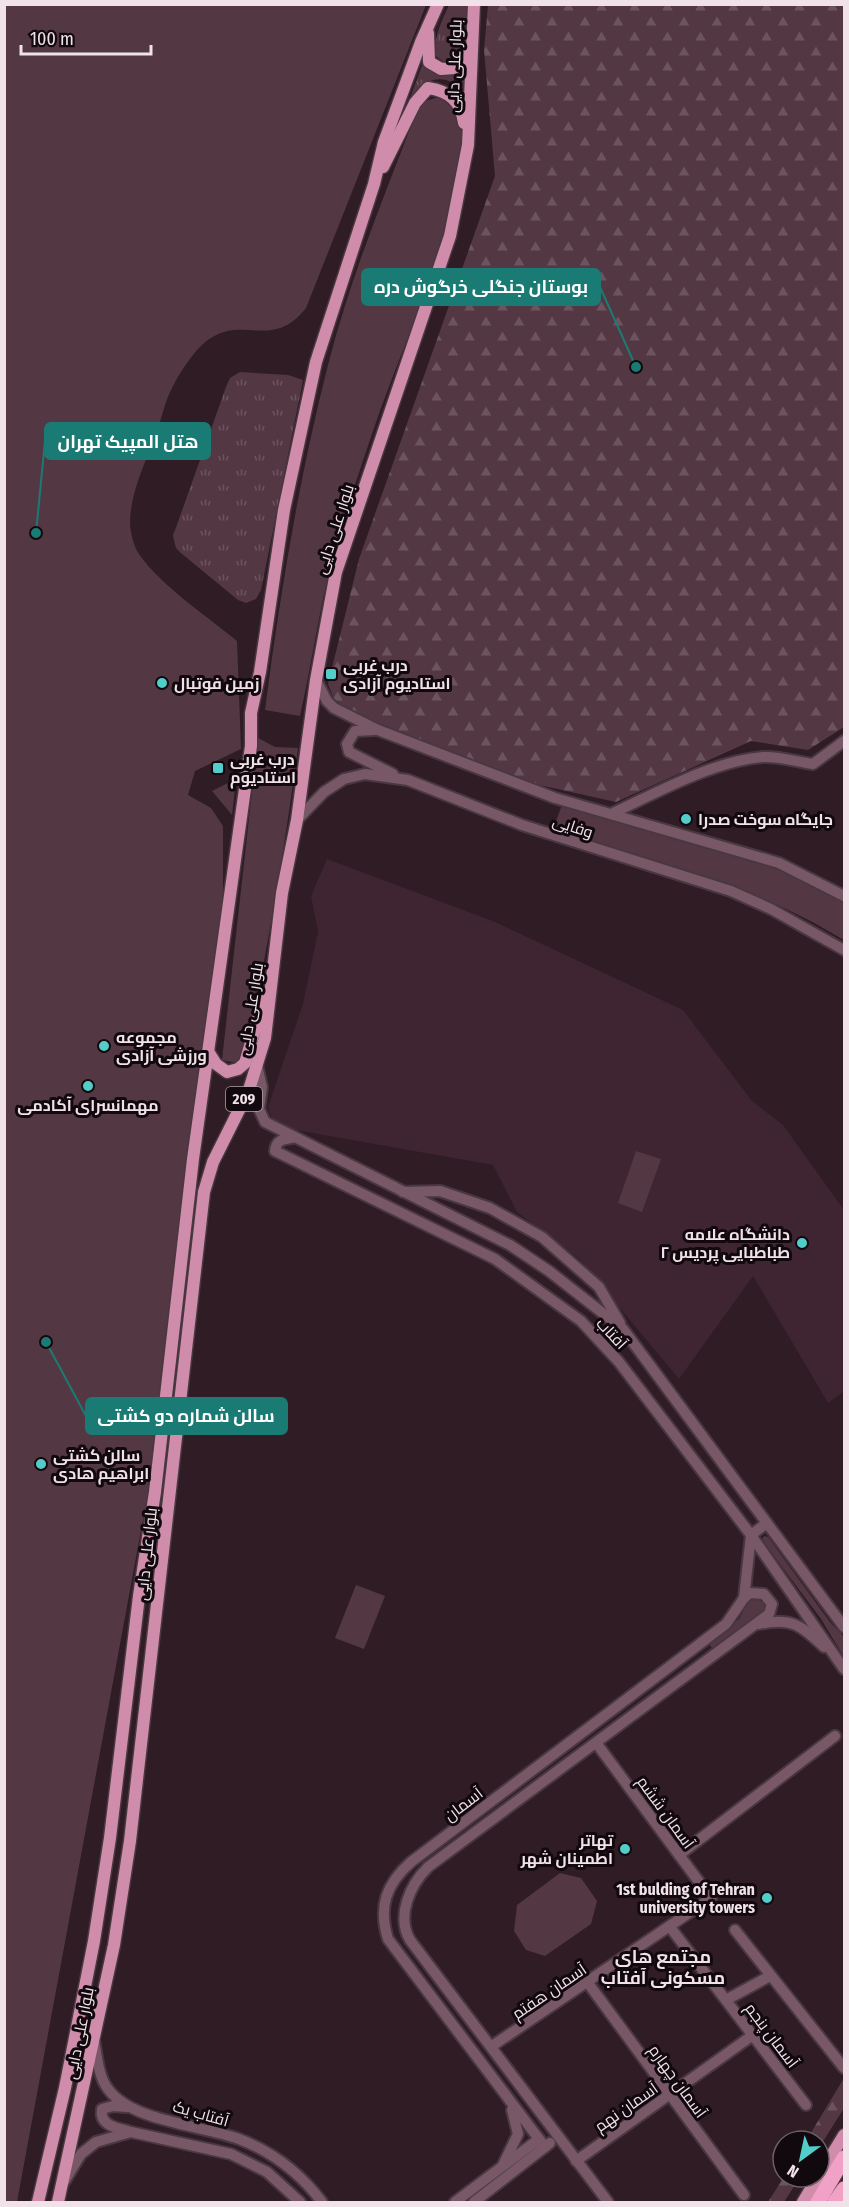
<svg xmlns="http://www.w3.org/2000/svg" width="849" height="2207" viewBox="0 0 849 2207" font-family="'Fira Sans Condensed',Cairo,sans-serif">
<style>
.built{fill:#3e2531}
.grass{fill:url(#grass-tufts)}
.forest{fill:url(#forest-firs)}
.green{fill:#533844}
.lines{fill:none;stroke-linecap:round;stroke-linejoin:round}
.minor-casing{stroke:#4a3840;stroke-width:14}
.major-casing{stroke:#4a3840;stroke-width:15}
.highway-casing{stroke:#4a3840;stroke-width:18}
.minor{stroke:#785866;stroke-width:10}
.major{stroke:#cf8cab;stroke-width:12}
.highway{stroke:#f1a0c6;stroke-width:15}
.poi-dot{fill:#53cdca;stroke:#11090d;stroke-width:2}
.labels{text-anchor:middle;stroke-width:6;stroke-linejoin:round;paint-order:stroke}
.shield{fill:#11090d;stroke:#ada1a6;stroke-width:1.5}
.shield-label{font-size:15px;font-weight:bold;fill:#f0e2e8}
.street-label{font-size:16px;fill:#f0e2e8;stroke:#11090d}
.poi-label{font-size:16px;font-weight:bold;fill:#f0e2e8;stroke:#11090d;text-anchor:start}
.neighbourhood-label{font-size:18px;font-weight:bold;fill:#f0e2e8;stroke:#11090d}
.leader{fill:none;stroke:#1a7b74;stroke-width:2}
.callout-dot{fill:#1a7b74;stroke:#11090d;stroke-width:2}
.callout{fill:#1a7b74;stroke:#1a7b74;stroke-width:2}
.callout-label{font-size:18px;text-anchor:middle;font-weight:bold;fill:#fff}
</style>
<defs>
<pattern id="grass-tufts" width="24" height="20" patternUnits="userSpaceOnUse" patternTransform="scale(1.5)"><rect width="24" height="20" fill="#533844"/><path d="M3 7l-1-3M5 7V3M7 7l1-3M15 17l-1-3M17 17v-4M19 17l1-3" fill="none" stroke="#6c545f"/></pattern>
<pattern id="forest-firs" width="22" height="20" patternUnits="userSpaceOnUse" patternTransform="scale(1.5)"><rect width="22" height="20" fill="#533844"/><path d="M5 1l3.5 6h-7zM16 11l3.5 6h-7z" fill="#6c545f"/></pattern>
</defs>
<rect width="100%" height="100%" fill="#2f1c25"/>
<!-- built -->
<polygon class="built" points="327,859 493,921 683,1010 752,1101 783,1125 844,1210 844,1391 828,1403 753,1276 679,1379 578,1258 517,1212 493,1165 290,1129 272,1120 268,1107 303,1004 318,931 311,896"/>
<!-- grass -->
<g class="grass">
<path d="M449,5H468L460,53L452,61H443L436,56C433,37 442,21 449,5Z"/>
<path d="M424,60L428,66L466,63L469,93C443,72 428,75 409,101Z"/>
<polygon points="240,372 288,375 303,380 261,590 256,599 246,603 238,600 181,553 176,548 173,536 226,387 230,378"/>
</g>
<!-- forest -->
<g class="forest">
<polygon points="488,5 844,5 844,727 808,750 751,741 616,802 526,782 351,712 334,699 328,684 359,559 495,176 484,50"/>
<polygon points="844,2078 844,2108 819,2148 819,2141 806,2141"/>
<polygon points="784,2177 800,2177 784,2202 768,2202"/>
</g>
<!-- green -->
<g class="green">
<path d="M5,5H426L306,308C273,350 245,316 211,338C196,347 180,372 172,388C165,401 162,417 157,431C147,459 130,492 130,523C130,530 133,542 136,549C153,580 208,617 237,641L241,749L195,771L188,795L211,808L223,826V926L186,1166L147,1498L17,2202H5Z"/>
<path d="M438,97C455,106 463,123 462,142C456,238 403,341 373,431C359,473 344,515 333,557C319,609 312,663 300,716L265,710C280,594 299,478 328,365C350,278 385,194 417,111L426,101Z"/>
<path d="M258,738L275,747L298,748C288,821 277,894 263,966C257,998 253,1035 237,1063L222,1060Z"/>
<polygon points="236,779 232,815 212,791"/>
<path d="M562,805L767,865L811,884L844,903V940C755,885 653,860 553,829Z"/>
<polygon points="636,1151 661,1159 642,1212 618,1203"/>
<polygon points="764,1536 768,1537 830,1622 844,1637 844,1657 821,1619 762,1540"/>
<polygon points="356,1585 385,1596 364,1649 335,1638"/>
<polygon points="755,1598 764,1603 764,1611 712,1648 709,1644 739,1619 749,1601"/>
<polygon points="560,1873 581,1878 597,1901 591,1924 545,1956 526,1950 514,1931 517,1905"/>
</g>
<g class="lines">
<defs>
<g id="minor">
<polyline points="316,680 327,701 334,708 378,730 555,798 779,863 844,896"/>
<polyline points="374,730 355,731 347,744 349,752 393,774"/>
<path d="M611,814C656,793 713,761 763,757C779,756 798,762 813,764L844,741"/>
<polyline points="297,820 324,792 344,779 365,774 408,780 522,825 731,891 771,909 844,950"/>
<polyline points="257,1065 262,1087 259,1109 265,1122 510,1245 549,1271 623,1329 844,1627"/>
<path d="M292,1138C283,1139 276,1140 275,1151L495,1259L581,1321L619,1362L751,1535L844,1669"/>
<polyline points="403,1192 440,1191 490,1208 542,1237 599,1287 620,1323"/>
<path d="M759,1624C791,1617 801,1625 824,1647"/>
<polyline points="679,1855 835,1736"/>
<polyline points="670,1927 806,2105"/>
<polyline points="735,1930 844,2068"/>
<polyline points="588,1983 744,2195"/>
<polyline points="726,2000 770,1976"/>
<path d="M94,2040C97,2055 98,2076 108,2089C132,2122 202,2125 239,2139C273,2152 300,2173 322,2202"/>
<polyline points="492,2046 711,1898 597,1744"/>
<path d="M127,2107L113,2106L102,2109C99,2125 116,2128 128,2131"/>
<path d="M545,2147L388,1939C378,1907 386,1884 411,1862L726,1624L744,1598L751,1535L767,1523"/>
<polyline points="576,2161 753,2035"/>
<polyline points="503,2165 518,2134 512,2110"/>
<polyline points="64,2182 81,2154 96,2142 131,2132 231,2154 267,2172 300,2202"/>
<polyline points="455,2202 539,2139"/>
<polyline points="474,2202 550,2143"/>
<path d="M608,2202L410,1940C396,1916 410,1885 428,1867L769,1614L772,1604L764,1594L750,1593L744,1598"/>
</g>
<g id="major">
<polyline points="428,33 429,62 441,69 455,68 471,49"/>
<path d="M383,167L415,103L428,88C450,91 461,102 464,123"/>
<polyline points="209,1053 216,1064 227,1072 238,1069 245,1063 263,1001"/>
<polyline points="819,2176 844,2135"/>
<polyline points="38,2202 65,2088 94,1941 110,1838 139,1596 155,1492 193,1159 251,746 251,713 260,672 284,510 316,362 374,184 384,142 421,42 438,4"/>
<polyline points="58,2202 114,1945 130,1841 204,1192 213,1162 249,1090 265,1038 282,893 297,820 316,680 336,572 450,236 468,145 474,4"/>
<polyline points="803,2202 818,2177"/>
</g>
<g id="highway">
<polyline points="818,2202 844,2158"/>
<polyline points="835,2202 844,2189"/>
</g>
</defs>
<!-- minor casing -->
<use href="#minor" class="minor-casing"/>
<!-- major casing -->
<use href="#major" class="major-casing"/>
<!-- highway casing -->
<use href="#highway" class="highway-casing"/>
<!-- minor -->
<use href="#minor" class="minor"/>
<!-- major -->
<use href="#major" class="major"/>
<!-- highway -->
<use href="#highway" class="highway"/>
</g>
<!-- markers -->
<g class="poi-dot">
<rect x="325" y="668" width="12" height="12" rx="3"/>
<circle cx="162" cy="683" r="6"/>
<rect x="212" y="762" width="12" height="12" rx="3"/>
<circle cx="686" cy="819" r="6"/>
<circle cx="104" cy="1046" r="6"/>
<circle cx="88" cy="1086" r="6"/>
<circle cx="802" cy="1243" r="6"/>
<circle cx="41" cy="1464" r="6"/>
<circle cx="625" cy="1849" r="6"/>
<circle cx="767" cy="1898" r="6"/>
</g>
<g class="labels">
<!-- shield labels -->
<rect class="shield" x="226" y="1087" width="36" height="24" rx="4.5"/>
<g class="shield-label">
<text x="244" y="1104">209</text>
</g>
<!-- street labels -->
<g class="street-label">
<text transform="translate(454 66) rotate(-88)" y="6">بلوار علی دایی</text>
<text transform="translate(334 529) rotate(-72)" y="6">بلوار علی دایی</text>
<text transform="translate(573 826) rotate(18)" y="6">وفایی</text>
<text transform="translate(250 1009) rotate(-81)" y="6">بلوار علی دایی</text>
<text transform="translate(612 1333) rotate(47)" y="6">آفتاب</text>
<text transform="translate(146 1554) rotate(-84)" y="6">بلوار علی دایی</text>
<text transform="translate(463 1804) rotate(-37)" y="6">آسمان</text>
<text transform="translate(666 1812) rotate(54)" y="6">آسمان ششم</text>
<text transform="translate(549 1991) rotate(-34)" y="6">آسمان هفتم</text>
<text transform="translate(79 2033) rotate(-79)" y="6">بلوار علی دایی</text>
<text transform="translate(772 2035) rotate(53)" y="6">آسمان پنجم</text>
<text transform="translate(678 2081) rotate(54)" y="6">آسمان چهارم</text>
<text transform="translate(626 2107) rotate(-35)" y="6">آسمان نهم</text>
<text transform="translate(201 2113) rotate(16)" y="6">آفتاب یک</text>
</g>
<!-- poi labels -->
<g class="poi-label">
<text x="343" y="671">درب غربی<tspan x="343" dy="18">استادیوم آزادی</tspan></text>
<text x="174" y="689">زمین فوتبال</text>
<text x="230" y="765">درب غربی<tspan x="230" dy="18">استادیوم</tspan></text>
<text x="698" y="825">جایگاه سوخت صدرا</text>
<text x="116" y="1043">مجموعه<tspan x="116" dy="18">ورزشی آزادی</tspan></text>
<text x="88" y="1111" text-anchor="middle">مهمانسرای آکادمی</text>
<text x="790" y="1240" text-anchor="end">دانشگاه علامه<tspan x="790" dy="18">طباطبایی پردیس ۲</tspan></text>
<text x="53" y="1461">سالن کشتی<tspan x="53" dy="18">ابراهیم هادی</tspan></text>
<text x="613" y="1846" text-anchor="end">تهاتر<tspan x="613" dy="18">اطمینان شهر</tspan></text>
<text x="755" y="1895" text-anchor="end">1st bulding of Tehran<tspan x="755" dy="18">university towers</tspan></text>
</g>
<!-- neighbourhood labels -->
<g class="neighbourhood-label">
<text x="663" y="1963">مجتمع های<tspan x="663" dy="21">مسکونی آفتاب</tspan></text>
</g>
</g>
<!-- callouts -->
<path class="leader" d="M636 367L600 287M36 533L45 441M46 1342L86 1416"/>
<g class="callout-dot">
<circle cx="636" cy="367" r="6"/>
<circle cx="36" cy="533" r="6"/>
<circle cx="46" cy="1342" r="6"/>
</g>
<g class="callout">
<rect x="362" y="269" width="238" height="36" rx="6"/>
<rect x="45" y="423" width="165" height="36" rx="6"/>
<rect x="86" y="1398" width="201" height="36" rx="6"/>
</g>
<g class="callout-label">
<text x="481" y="293">بوستان جنگلی خرگوش دره</text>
<text x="128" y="448">هتل المپیک تهران</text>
<text x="186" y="1422">سالن شماره دو کشتی</text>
</g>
<!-- border -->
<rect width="849" height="2207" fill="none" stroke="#f0e2e8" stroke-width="12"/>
<!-- north arrow -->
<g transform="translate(801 2159) rotate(213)"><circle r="28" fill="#11090d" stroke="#6a6065" stroke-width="1.5"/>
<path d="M0-4.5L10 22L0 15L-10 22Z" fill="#53cdca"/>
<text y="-9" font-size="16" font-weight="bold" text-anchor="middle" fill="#f0e2e8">N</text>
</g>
<!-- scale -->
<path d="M21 45v9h130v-9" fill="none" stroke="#f0e2e8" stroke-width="3"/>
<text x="30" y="45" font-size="18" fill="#f0e2e8" stroke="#11090d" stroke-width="4.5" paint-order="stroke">100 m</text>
</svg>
